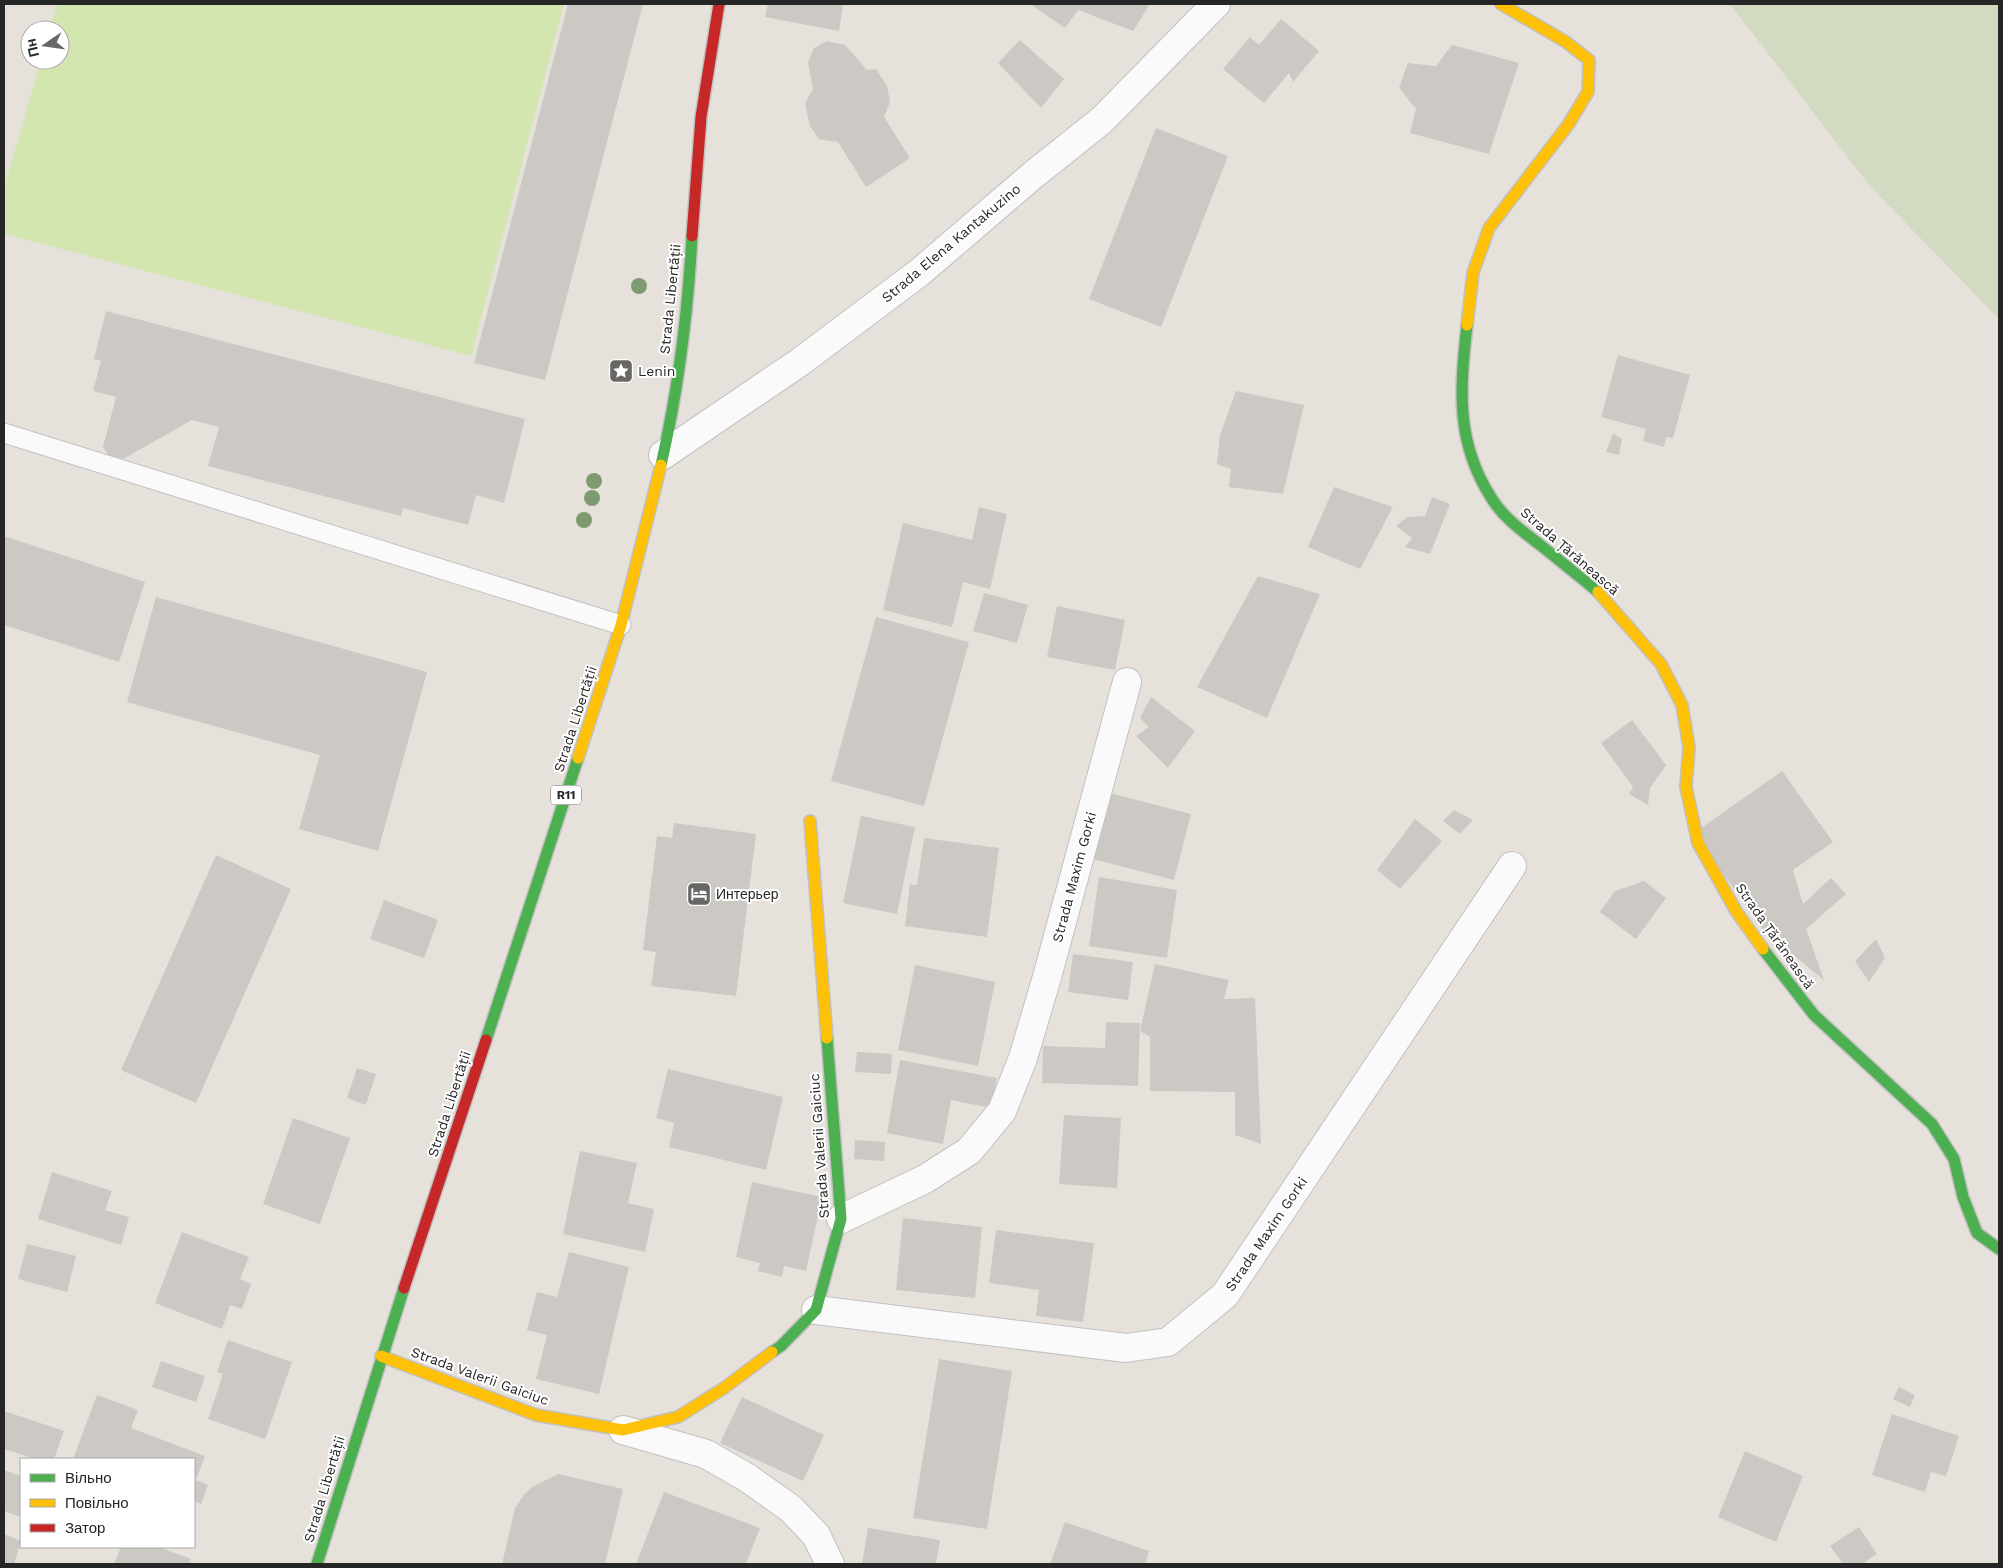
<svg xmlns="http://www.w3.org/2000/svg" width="2003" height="1568" viewBox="0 0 2003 1568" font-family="'Work Sans',sans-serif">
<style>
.cemetery{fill:#d2dac2}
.pitch{fill:#d3e6b0}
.building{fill:#ccc9c5}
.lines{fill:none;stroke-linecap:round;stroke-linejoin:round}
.lane-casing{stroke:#c2c1c1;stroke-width:21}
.street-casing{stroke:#c2c1c1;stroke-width:30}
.fast-casing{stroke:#c2c1c1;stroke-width:14}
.slow-casing{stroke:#c2c1c1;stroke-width:14}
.jam-casing{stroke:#c2c1c1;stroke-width:14}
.lane{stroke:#fbfafa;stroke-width:19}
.street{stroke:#fbfafa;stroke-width:28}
.fast{stroke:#4caf50;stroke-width:11}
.slow{stroke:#ffc107;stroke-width:11}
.jam{stroke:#c62828;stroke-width:11}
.tree{fill:#7e9b6f}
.labels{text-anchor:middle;stroke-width:4;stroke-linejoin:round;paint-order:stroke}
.shield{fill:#fff;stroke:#676767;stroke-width:1}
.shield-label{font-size:12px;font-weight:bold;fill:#262626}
.street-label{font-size:14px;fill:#262626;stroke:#fff}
.poi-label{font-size:14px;fill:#262626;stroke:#fff;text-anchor:start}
</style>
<rect width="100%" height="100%" fill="#e6e1db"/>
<!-- cemetery -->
<polygon class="cemetery" points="1730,4 1999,4 1999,319 1869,185"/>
<!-- pitch -->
<polygon class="pitch" points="57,4 564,4 471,356 4,234 4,188 41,60 60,60 60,30 49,30"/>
<!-- building -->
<g class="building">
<polygon points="568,4 643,4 545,380 474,363"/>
<polygon points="768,4 843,4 839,31 765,17"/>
<polygon points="1030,4 1150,4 1133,31 1078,10 1065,28"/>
<polygon points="1281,19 1319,51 1293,82 1289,73 1264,103 1223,69 1250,37 1259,45"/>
<polygon points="1020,40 1064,79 1041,108 998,63"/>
<polygon points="827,41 845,45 867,70 876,69 887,86 890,102 884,117 910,158 866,187 838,142 819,139 810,126 805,103 813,89 808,62 814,48"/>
<polygon points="1452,45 1519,63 1489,154 1410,133 1416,109 1399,88 1408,63 1436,66"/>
<polygon points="1156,128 1228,156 1161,327 1089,299"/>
<polygon points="106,311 525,419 504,503 476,495 468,525 403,508 401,516 208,466 219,427 192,420 123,459 109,456 103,447 116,397 93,391 101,361 94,359"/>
<polygon points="1618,355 1690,375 1673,438 1666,437 1664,447 1643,441 1646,429 1601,417"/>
<polygon points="1236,391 1304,405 1283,494 1229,487 1231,469 1217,464 1220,435"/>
<polygon points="1613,433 1622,439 1619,455 1606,452"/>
<polygon points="1334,487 1393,507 1360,569 1308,547"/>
<polygon points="1432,497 1450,504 1430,554 1405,547 1412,538 1396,526 1407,517 1425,516"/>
<polygon points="979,507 1007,514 990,589 963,582 952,627 883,610 903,523 972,540"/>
<polygon points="4,536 145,582 119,662 4,625"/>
<polygon points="1258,576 1320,594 1267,718 1197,687"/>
<polygon points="984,593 1028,605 1017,643 973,631"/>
<polygon points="156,597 427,672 378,851 299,829 320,755 127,702"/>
<polygon points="1057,606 1125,620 1115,670 1047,657"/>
<polygon points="876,617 969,642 924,806 831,781"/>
<polygon points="1151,697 1195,731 1168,768 1136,736 1149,727 1140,718"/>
<polygon points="1632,720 1666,765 1650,788 1648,805 1629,794 1633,787 1601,743"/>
<polygon points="1782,771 1833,842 1793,870 1803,904 1831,878 1846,894 1806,929 1824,980 1793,955 1785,960 1694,833"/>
<polygon points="1106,792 1191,814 1174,880 1089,858"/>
<polygon points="1454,810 1473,820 1460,834 1443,821"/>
<polygon points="861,816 915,827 897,914 843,903"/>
<polygon points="1415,819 1442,841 1400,889 1377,870"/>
<polygon points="674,823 756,834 736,996 651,986 656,952 643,950 657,836 672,838"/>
<polygon points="924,838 999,848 987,937 905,926 910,884 917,885"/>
<polygon points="216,855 291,889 196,1103 121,1070"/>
<polygon points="1099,877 1177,890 1167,958 1089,946"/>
<polygon points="1644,881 1666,898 1636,939 1600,912 1615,891"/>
<polygon points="384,900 438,920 424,958 370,939"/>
<polygon points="1876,939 1885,958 1869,982 1855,961"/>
<polygon points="1073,954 1133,962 1128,1000 1068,992"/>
<polygon points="1155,964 1229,980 1224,999 1255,998 1261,1144 1235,1135 1235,1092 1150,1091 1150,1037 1140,1031"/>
<polygon points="915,965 995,982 978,1066 898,1050"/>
<polygon points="1106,1022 1140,1023 1138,1086 1042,1083 1043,1046 1105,1048"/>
<polygon points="857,1052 892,1054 891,1074 855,1072"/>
<polygon points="900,1060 997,1078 991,1108 951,1100 943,1144 887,1133"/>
<polygon points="357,1068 376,1074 366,1105 347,1098"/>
<polygon points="668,1069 783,1097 766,1170 669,1147 674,1123 656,1118"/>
<polygon points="1064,1115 1121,1118 1117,1188 1059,1184"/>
<polygon points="293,1118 350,1138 320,1224 263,1204"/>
<polygon points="855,1140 885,1142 884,1161 854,1159"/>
<polygon points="580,1151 637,1163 628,1203 654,1209 645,1252 563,1234"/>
<polygon points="52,1172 112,1191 105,1210 129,1217 121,1245 38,1219"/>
<polygon points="752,1182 822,1197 806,1271 784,1266 782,1277 758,1271 760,1263 736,1257"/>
<polygon points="903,1218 982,1227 975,1298 896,1290"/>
<polygon points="996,1230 1094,1243 1083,1322 1036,1316 1039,1290 989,1283"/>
<polygon points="182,1232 249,1257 240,1279 251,1284 242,1309 230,1305 222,1329 155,1303"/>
<polygon points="27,1244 76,1256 67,1292 18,1279"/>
<polygon points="569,1252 629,1267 599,1394 536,1379 547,1335 527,1330 537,1292 557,1297"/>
<polygon points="228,1340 292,1362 265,1439 208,1419 223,1374 217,1372"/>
<polygon points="939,1359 1012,1371 987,1529 913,1518"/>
<polygon points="161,1361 205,1376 196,1402 152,1387"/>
<polygon points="1899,1387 1915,1395 1910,1407 1893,1399"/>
<polygon points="97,1395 138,1410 131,1428 205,1456 196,1480 208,1485 201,1504 194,1501 194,1459 73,1459"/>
<polygon points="742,1397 824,1435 803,1481 720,1443"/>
<polygon points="4,1411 64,1431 54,1459 36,1459 4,1449"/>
<polygon points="1892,1414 1959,1436 1946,1476 1931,1472 1925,1492 1872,1475"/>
<polygon points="1745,1451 1803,1476 1776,1542 1718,1517"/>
<polygon points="4,1470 21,1476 21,1517 4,1511"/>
<polygon points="558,1474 623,1489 605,1564 502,1564 515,1508 523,1496 532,1487"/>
<polygon points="664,1492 760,1528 746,1564 636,1564"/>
<polygon points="1065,1522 1149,1551 1145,1564 1050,1564"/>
<polygon points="1859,1527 1877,1554 1862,1564 1843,1564 1830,1546"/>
<polygon points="868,1528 940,1540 936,1564 862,1564"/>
<polygon points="4,1534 21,1541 14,1564 4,1564"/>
<polygon points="121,1547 158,1547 191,1559 189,1564 114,1564"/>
</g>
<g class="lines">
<defs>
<polyline id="lane" points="4,433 621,625"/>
<g id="street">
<polyline points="663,455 800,362 920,272 1033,175 1102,120 1216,4"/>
<polyline points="841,1219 925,1179 969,1151 1002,1111 1023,1058 1047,977 1127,682"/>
<polyline points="816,1310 1126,1348 1168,1342 1225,1295 1512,866"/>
<polyline points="623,1430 706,1454 746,1477 790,1508 816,1535 830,1564"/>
</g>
<g id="fast">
<path d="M1467,325C1460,389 1455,442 1492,499C1503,517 1522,531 1539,544C1559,560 1579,576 1598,592"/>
<path d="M661,465C678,391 688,311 692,236"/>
<polyline points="1763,949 1814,1015 1932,1124 1954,1159 1963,1197 1977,1233 1999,1249"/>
<polyline points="486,1040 578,758"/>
<polyline points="772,1352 781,1346 816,1310 841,1219 827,1038"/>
<polyline points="317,1564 404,1288"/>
</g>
<g id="slow">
<polyline points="1467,325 1473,273 1489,228 1568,125 1588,92 1589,60 1566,42 1501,4"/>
<polyline points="1598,592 1661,664 1682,705 1689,747 1686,787 1698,843 1736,911 1763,949"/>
<polyline points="578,758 621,625 661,465"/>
<polyline points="810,821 827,1038"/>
<polyline points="381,1356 536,1415 623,1430 678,1417 724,1388 772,1352"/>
</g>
<g id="jam">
<polyline points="692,236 701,117 719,4"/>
<polyline points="404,1288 486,1040"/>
</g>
</defs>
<!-- lane casing -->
<use href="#lane" class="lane-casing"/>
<!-- street casing -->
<use href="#street" class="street-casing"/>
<!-- fast casing -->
<use href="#fast" class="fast-casing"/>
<!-- slow casing -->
<use href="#slow" class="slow-casing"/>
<!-- jam casing -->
<use href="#jam" class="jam-casing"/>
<!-- lane -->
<use href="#lane" class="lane"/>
<!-- street -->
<use href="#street" class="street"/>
<!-- fast -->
<use href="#fast" class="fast"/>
<!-- slow -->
<use href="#slow" class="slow"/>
<!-- jam -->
<use href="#jam" class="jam"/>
</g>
<!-- trees -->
<g class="tree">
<circle cx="639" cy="286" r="8"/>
<circle cx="594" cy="481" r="8"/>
<circle cx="592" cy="498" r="8"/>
<circle cx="584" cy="520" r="8"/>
</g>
<!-- icons -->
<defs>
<symbol id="sight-square" viewBox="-11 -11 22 22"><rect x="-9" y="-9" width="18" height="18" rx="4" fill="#696765" stroke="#fff"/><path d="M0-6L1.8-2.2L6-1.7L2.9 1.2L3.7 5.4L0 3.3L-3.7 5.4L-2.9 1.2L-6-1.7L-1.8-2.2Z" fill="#fff"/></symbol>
<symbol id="hotel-square" viewBox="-11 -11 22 22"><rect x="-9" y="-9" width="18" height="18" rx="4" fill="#696765" stroke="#fff"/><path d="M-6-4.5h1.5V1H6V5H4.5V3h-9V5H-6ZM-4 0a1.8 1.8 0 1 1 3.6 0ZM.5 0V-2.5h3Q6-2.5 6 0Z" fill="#fff"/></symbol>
</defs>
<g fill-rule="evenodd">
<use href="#sight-square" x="607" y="357" width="28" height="28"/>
<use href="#hotel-square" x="685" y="880" width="28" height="28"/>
</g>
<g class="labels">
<!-- shield labels -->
<rect class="shield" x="551" y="785.5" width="30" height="19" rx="4"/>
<g class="shield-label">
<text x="566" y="799">R11</text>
</g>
<!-- street labels -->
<g class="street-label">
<text transform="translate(951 243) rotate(-40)" y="5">Strada Elena Kantakuzino</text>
<text transform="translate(670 299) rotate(-84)" y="5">Strada Libertății</text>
<text transform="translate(1570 551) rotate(41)" y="5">Strada Țărănească</text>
<text transform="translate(575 719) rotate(-72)" y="5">Strada Libertății</text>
<text transform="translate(1074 877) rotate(-75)" y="5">Strada Maxim Gorki</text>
<text transform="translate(1775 936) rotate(55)" y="5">Strada Țărănească</text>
<text transform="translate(449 1104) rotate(-72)" y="5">Strada Libertății</text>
<text transform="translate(819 1146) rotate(-94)" y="5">Strada Valerii Gaiciuc</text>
<text transform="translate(1266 1234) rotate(-56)" y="5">Strada Maxim Gorki</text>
<text transform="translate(480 1376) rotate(20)" y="5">Strada Valerii Gaiciuc</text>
<text transform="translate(324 1489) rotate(-73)" y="5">Strada Libertății</text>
</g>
<!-- poi labels -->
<g class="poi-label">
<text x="638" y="376">Lenin</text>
<text x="716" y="899">Интерьер</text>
</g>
</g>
<!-- border -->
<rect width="2003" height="1568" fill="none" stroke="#262626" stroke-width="10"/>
<!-- legend -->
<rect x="20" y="1458" width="175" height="90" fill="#ffffff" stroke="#a8a8a8"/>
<rect x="30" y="1474" width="25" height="8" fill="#4caf50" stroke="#a8a8a8"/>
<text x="65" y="1483" font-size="15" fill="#262626">Вільно</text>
<rect x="30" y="1499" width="25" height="8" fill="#ffc107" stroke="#a8a8a8"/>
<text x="65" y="1508" font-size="15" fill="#262626">Повільно</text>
<rect x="30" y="1524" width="25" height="8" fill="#c62828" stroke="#a8a8a8"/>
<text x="65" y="1533" font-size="15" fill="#262626">Затор</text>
<!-- north arrow -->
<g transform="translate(45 45) rotate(257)"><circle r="24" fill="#ffffff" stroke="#a8a8a8"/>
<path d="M0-4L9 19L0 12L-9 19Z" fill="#696765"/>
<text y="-8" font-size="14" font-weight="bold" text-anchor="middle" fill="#262626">Пн</text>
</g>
</svg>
